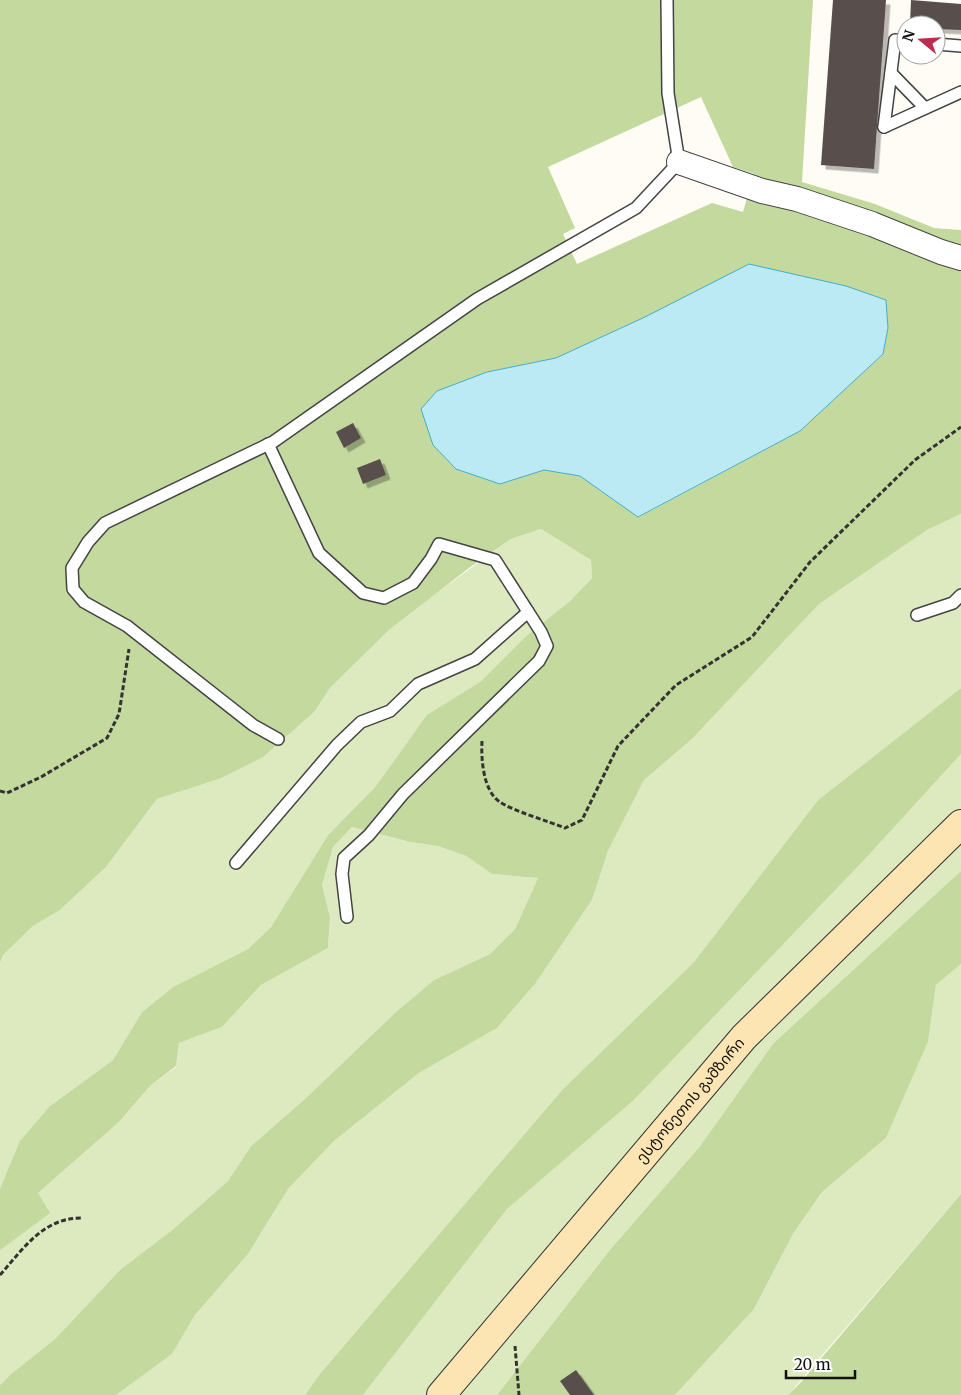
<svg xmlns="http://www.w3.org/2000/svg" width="961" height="1395" viewBox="0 0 961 1395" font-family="Merriweather,'Noto Sans Georgian',serif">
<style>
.green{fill:#dde9be}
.forest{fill:#c4d99e;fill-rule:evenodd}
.water{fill:#bbeaf4;stroke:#44aec9}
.building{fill:#594f4d;filter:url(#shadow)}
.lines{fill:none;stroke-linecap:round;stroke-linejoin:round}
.lane-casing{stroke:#444;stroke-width:14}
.street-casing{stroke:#444;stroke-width:26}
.secondary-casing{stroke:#333;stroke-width:30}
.path{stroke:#333;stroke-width:3;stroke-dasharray:5 2.5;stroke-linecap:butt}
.lane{stroke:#fff;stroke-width:11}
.street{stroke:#fff;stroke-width:24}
.secondary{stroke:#fce5b2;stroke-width:28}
.labels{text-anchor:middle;stroke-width:5;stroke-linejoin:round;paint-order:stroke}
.street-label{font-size:15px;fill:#111;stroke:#fff}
</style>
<defs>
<filter id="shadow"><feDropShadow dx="4.5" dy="4.5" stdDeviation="0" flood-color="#0004"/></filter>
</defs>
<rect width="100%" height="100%" fill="#fffbf5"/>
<!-- green -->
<g class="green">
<polygon points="961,514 961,688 818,800 694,962 563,1089 319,1375 305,1395 116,1395 172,1354 195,1315 248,1254 288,1189 334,1141 419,1073 497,1028 535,984 592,900 608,851 644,780 692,739 819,604 927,530"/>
<polygon points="541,529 591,560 592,578 570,601 525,637 480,682 427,716 376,786 328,835 271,927 248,949 173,987 142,1012 113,1060 50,1106 0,1189 0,963 3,955 33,926 60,910 106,867 157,799 219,779 315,711 330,688 389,630 434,595 511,539"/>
<polygon points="961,754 961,871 921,909 701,1145 609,1251 497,1395 363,1395 507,1209 634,1100 866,858"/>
<polygon points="352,827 410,842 438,846 466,856 492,874 538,878 515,929 490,954 434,980 397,1011 306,1098 251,1146 228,1181 171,1231 121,1269 55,1339 11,1374 0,1385 0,1250 38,1193 119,1122 150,1086 176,1067 179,1043 222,1027 261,985 328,948 330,917 322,885 333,847"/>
<polygon points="961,964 961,1194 788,1395 675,1395 754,1309 793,1234 822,1192 886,1138 928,1042 936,985"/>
</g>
<!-- forest -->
<g class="forest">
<path d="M0,0H813L802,182L875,204L934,228L961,230V514L927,530L819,604L692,739L644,780L608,851L592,900L535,984L497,1028L419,1073L334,1141L288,1189L248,1254L195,1315L172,1354L116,1395H0V1385L11,1374L55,1339L121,1269L171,1231L228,1181L251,1146L306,1098L397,1011L434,980L490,954L515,929L538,878L492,874L466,856L438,846L410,842L352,827L333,847L322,885L330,917L328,948L261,985L222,1027L179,1043L176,1066L150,1086L119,1122L38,1193L50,1213L0,1250V1189L20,1141L50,1106L113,1060L142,1012L173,987L248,949L271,927L328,835L376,786L427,715L480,682L525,637L570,601L592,578L591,560L541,529L511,539L469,568L389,630L330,688L315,711L263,757L219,779L157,799L106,867L60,910L33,926L3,955L0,963ZM701,97L733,167L754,174L743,212L712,203L577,264L563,234L575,228L548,167ZM645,317L883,354L800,431L639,517L580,476L544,470L487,372L556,358Z"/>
<polygon points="961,688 961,754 866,858 634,1100 507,1209 363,1395 305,1395 319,1375 563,1089 694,962 818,800"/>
<polygon points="961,871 961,964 936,985 928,1042 886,1138 822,1192 793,1234 754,1309 675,1395 497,1395 609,1251 701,1145 773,1044"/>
<polygon points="961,1194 961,1395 788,1395 801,1382"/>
</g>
<!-- water -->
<polygon class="water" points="749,264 846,286 886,300 888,328 883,354 800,431 638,517 580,476 544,470 500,484 456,469 433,445 421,409 437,391 487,372 556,358 645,317"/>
<!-- building -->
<g class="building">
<polygon points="833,0 886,0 874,169 821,165"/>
<polygon points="911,0 961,4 961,30 936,29 936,25 910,25"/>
<polygon points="353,423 361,438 344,448 336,432"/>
<polygon points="380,459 386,475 363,484 357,468"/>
<polygon points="576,1370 594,1395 570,1395 560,1381"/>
</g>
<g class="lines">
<defs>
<g id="lane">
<polyline points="936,44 961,46"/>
<polyline points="891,73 925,108"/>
<polyline points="884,127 895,40 906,41"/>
<polyline points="884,127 961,92"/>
<polyline points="268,444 319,553 363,593 384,598 413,583 431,559 439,544 495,560 541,632 547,646 539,661 403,794 369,835 344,858 342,874 347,917"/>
<polyline points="917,615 953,603 961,595"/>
<polyline points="278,739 253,725 127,626 84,602 73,589 72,568 88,542 105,523 273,442 477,299 636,208 679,162 668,93 667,0"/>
<polyline points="236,863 337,745 361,722 390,711 418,684 475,659 528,612"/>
</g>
<polyline id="street" points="679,162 762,191 797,199 872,224 941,252 961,258"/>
<g id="secondary">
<path id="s1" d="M441,1395L744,1037L961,824"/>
</g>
</defs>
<!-- lane casing -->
<use href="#lane" class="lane-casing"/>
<!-- street casing -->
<use href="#street" class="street-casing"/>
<!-- secondary casing -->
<use href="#secondary" class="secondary-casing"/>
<!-- path -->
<g class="path">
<path d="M482,741C481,759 483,791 500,802C513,811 548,821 565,828L582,820L618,746L676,685L752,637L810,562L915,460L961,427"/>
<polyline points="0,791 7,793 41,777 107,738 119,714 129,649"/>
<path d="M0,1275C23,1249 43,1218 81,1218"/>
<polyline points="515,1346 519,1395"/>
</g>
<!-- lane -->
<use href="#lane" class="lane"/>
<!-- street -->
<use href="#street" class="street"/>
<!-- secondary -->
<use href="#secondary" class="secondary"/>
</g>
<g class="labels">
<!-- street labels -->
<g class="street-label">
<text dy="5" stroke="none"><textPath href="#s1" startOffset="386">ესტონეთის გამზირი</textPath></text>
</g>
</g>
<!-- north arrow -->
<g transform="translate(921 40) rotate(288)"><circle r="24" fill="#ffffff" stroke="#a0a0a0"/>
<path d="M0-4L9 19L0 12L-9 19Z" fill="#bd2c50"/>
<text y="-8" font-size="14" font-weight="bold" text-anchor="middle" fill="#111111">N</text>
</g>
<!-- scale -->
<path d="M786 1370v8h69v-8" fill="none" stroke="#111111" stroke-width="2.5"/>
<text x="794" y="1370" font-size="15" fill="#111111" stroke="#ffffff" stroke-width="4" paint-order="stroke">20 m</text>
</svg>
